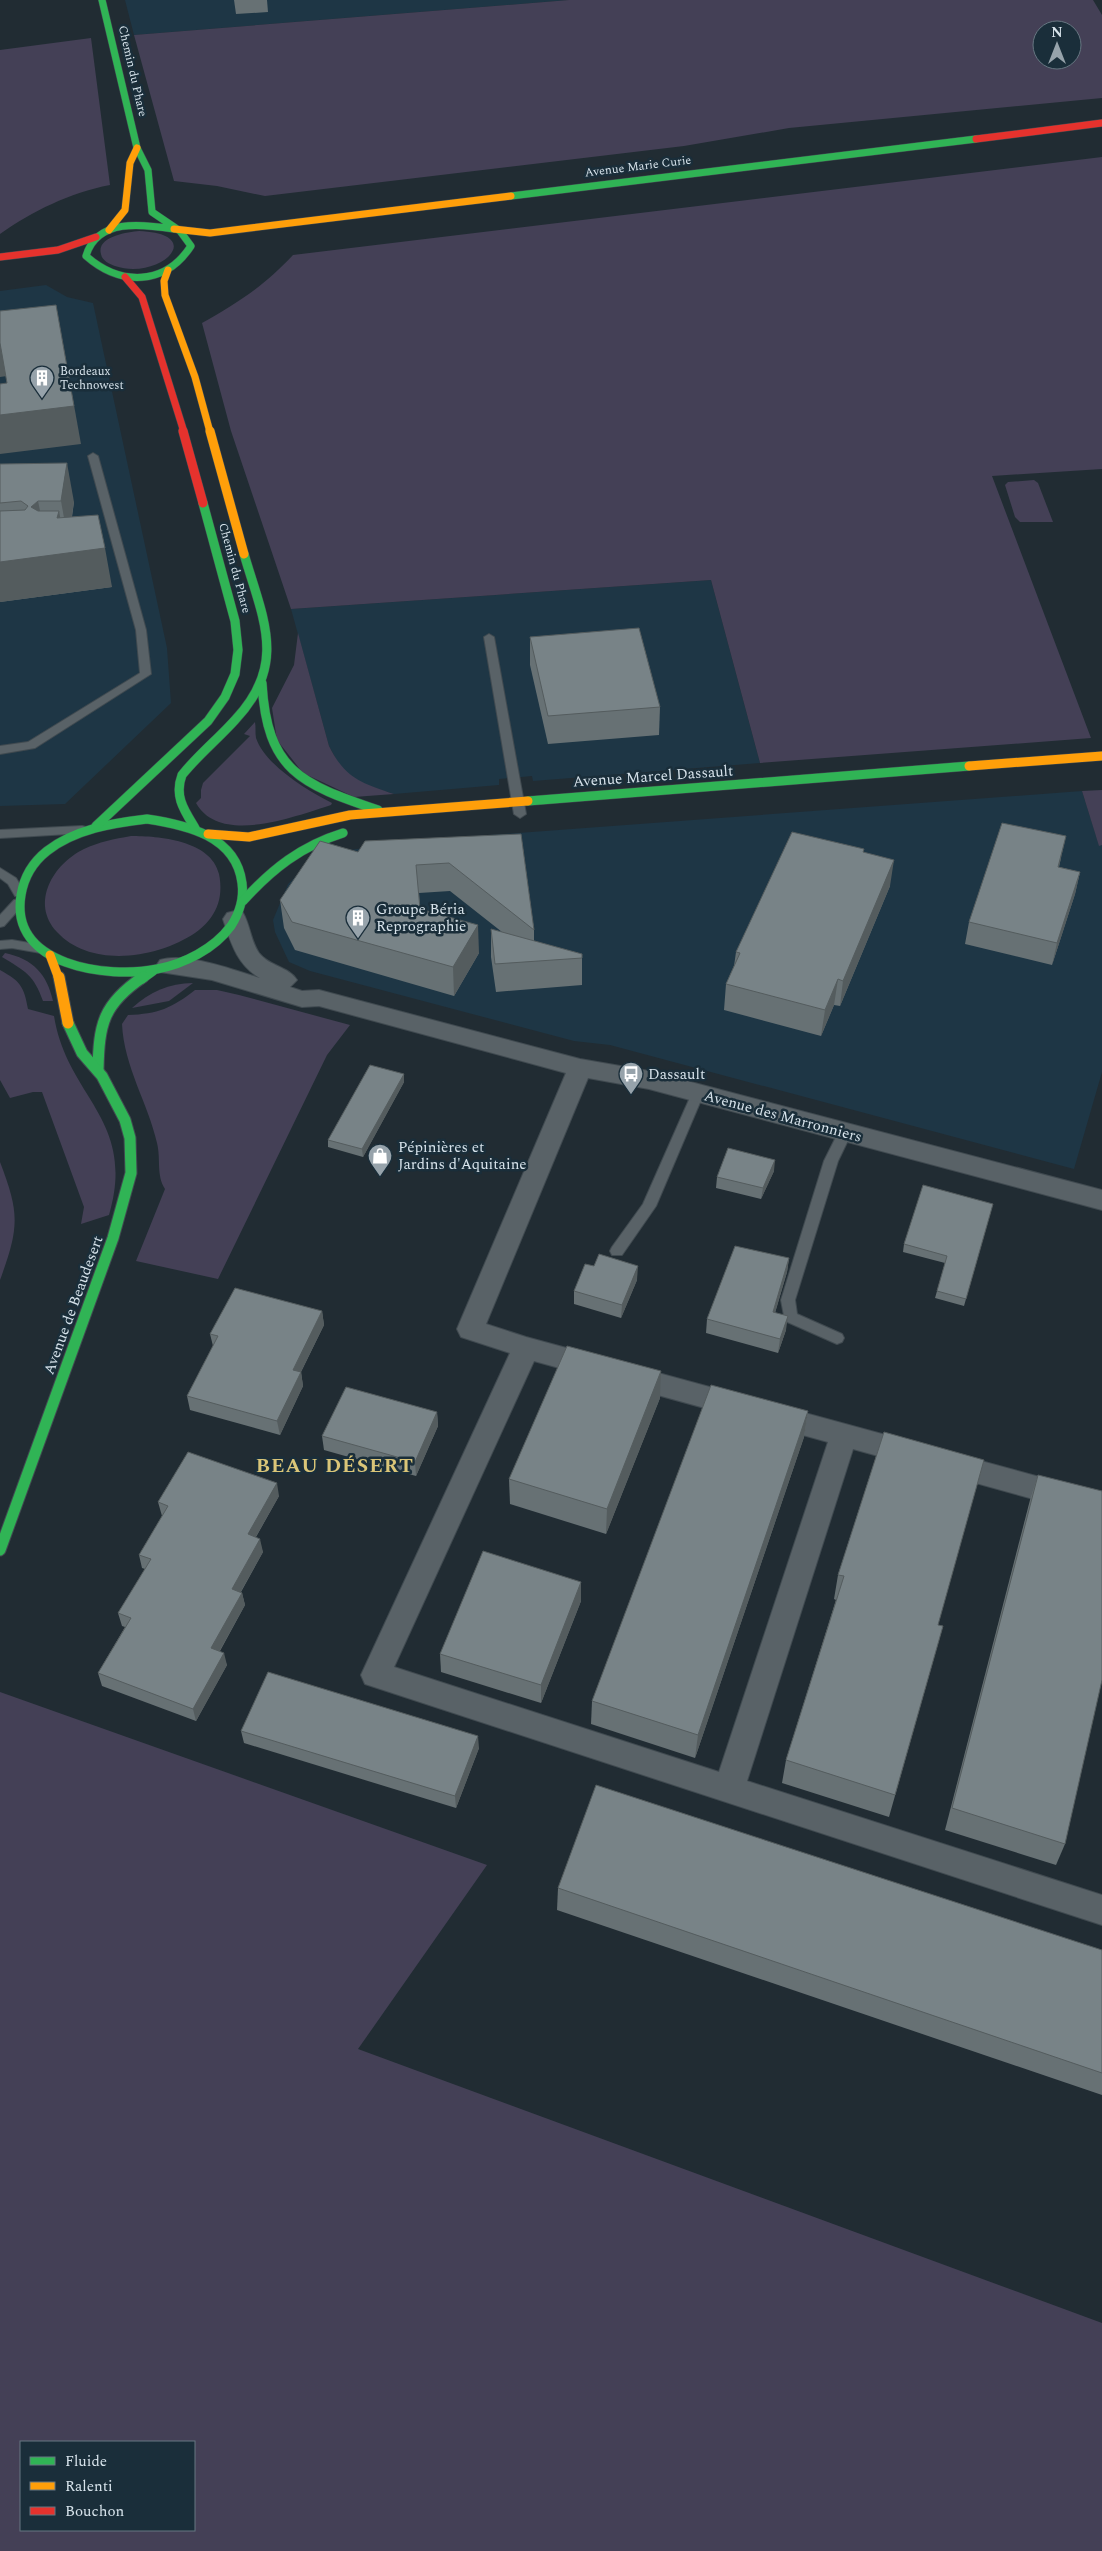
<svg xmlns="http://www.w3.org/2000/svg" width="1102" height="2551" viewBox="0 0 1102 2551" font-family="Spectral,serif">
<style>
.built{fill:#1e3645}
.green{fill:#444056;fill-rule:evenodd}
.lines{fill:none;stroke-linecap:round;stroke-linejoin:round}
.lane-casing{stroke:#404a50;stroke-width:2}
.street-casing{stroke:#404a50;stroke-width:2}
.fast-far2-casing{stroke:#404a50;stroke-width:8}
.fast-far1-casing{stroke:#404a50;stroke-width:10}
.fast-casing{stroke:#404a50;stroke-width:13}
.slow-far2-casing{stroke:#404a50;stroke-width:8}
.slow-far1-casing{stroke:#404a50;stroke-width:10}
.slow-casing{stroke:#404a50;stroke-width:13}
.jam-far1-casing{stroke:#404a50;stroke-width:8}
.jam-casing{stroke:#404a50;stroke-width:10}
.lane{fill:#596267;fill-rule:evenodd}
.street{fill:#596267;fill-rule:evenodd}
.fast-far2{stroke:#30b455;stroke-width:7}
.fast-far1{stroke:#30b455;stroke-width:9}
.fast{stroke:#30b455;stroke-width:11}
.slow-far2{stroke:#ff9f0a;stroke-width:7}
.slow-far1{stroke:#ff9f0a;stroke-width:9}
.slow{stroke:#ff9f0a;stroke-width:11}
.jam-far1{stroke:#e5322d;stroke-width:7}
.jam{stroke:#e5322d;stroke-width:9}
.wall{fill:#677174}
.shaded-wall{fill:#545c5e}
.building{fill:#788387;stroke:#545c5e}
.labels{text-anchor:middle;stroke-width:5;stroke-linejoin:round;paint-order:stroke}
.far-street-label{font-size:12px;fill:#d7e3eb;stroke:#1a2e3a}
.far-poi-label{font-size:12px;fill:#d7e3eb;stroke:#1a2e3a;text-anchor:start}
.street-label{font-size:15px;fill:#d7e3eb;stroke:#1a2e3a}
.poi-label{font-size:15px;fill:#d7e3eb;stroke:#1a2e3a;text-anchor:start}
.district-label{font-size:20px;font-weight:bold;letter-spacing:1px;fill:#dac578;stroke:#1a2e3a}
</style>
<rect width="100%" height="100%" fill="#212c33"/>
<!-- built -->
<g class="built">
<polygon points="125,0 569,0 134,35"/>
<polygon points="46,285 67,297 93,303 167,648 171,703 65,804 0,806 0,291"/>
<polygon points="711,580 760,763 533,781 532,776 499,779 499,785 394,794 363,784 345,772 337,761 329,746 291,609"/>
<polygon points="1082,791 1099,845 1102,845 1102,1072 1074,1169 610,1045 574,1041 310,971 289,962 275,932 273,920 288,884 318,855 410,841"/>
</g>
<!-- green -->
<g class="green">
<path d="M569,0H1093L1102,15V98L789,128L684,146L265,196L217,186L174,181L134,35ZM1042,30H1072V60H1042Z"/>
<path d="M91,38L110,185C69,193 33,211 0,234V50Z"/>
<path d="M1102,157V469L992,476L1091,738L760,763L711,580L291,609L231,431L202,323C239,302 264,286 293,255Z"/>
<path d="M139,231C209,234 159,281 115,266C110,264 102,261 101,254C96,237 127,232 139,231Z"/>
<polygon points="1034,480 1038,483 1053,522 1020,522 1015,517 1005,485 1008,482"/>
<path d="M298,633L329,746C345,778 361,783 394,794L354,797L303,773L277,740L272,708L294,665Z"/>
<path d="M255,722C256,727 255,733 256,738C265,765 308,791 332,803L331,805C296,816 220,846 196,803L201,798V790L203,783L250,736L244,734Z"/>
<polygon points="1102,790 1102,845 1099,846 1082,791"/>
<path d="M131,836C158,836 211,840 219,874C224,899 216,918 195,933C158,958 91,969 57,932C30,903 53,864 84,849C99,842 114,839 131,836Z"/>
<path d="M5,953C33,959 47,974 53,1001H43C34,975 25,971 2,957Z"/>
<path d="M0,970C20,981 24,986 28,1009L54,1016C67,1098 137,1119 109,1215L81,1224L84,1207L42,1092H33L10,1098L0,1080Z"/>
<path d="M193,983L169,1001L132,1008C150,992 169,983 193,983Z"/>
<path d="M195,990H217L239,995L350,1025L327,1055L218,1279L136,1261L165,1189C156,1175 161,1159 157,1143C148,1103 124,1067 122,1024L128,1015C158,1014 172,1008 195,990Z"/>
<path d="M0,1162C20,1214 19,1228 0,1280Z"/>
<path d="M0,1692L487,1865L358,2049L1102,2323V2551H0ZM21,2442H194V2530H21Z"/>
</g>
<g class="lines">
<defs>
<g id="lane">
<polygon points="93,453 98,456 146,630 151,674 35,748 0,754 0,746 28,742 140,673 136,630 88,456"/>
<polygon points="489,634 494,637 526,814 520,818 514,814 484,637"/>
<polygon points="82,826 86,827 86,833 0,838 0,830"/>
<polygon points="0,868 16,878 25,893 23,896 15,896 8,884 0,878"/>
<polygon points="18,899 22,900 24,903 22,906 4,926 0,927 0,915 14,900"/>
<polygon points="12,940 41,945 47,949 41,953 12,948 0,949 0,941"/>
<polygon points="698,1088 704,1093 656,1206 622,1255 612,1255 610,1251 612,1247 643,1204 692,1093"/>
<polygon points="845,1127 852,1132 838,1161 795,1300 797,1314 842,1334 844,1338 842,1342 837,1344 785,1321 781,1300 824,1161 840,1129"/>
</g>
<path id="street" d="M235,911L243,913C250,925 251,942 259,953C269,966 289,967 297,980L290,987L302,991L319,990L580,1059L649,1071L1102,1190V1210L649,1089L588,1078L486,1324L526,1337L1102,1494V1518L853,1449L747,1781L1102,1895V1925L365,1684L361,1675L510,1353L461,1337L457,1329L566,1073L319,1006L302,1007L212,980L160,972L156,966L160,960C187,952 233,970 260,978C237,965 231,943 223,919L227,913ZM534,1361L828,1442L719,1772L394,1667Z"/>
<g id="fast-far2">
<path d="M102,0L137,148L148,170L152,212L180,231L191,246C165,286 120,286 86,256C97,218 142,224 174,229"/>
<polyline points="511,196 976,139"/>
</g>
<g id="fast-far1">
<path d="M262,683C267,771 301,784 378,810"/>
<polyline points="528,801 969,766"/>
<path d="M147,819C187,825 236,836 242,883C244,898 239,914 231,926C214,949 184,964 157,969C108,979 9,966 21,895C24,877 33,862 47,851C75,829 113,823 147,819Z"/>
<polyline points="96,826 208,721 225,697 235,674 238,650 235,621 203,503"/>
<path d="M195,828C184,810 174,796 182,775C198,755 218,739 235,720C288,664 263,619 244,554"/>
<path d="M243,901C272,869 301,846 343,833"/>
<polyline points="142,979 153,971"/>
</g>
<g id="fast">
<path d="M98,1070C99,1024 103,1004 143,977"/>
<polyline points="0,1550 113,1238 131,1173 130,1138 125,1120 102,1076 82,1053 68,1023"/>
</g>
<g id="slow-far2">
<polyline points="174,229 210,233 511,196"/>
<polyline points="109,230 125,210 130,163 137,148"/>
<polyline points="168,270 164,281 165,295 195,377 210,432"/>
</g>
<g id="slow-far1">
<polyline points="210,431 244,554"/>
<polyline points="969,766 1102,756"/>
<polyline points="208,834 249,837 350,815 528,801"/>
<polyline points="50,955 59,979"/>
</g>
<polyline id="slow" points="59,977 68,1023"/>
<g id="jam-far1">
<polyline points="976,139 1102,123"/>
<polyline points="0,257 58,250 96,237"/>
<polyline points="125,277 142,297 184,432"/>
</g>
<polyline id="jam" points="183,431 203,503"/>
</defs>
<!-- lane casing -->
<use href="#lane" class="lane-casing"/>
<!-- street casing -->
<use href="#street" class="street-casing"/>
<!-- fast-far2 casing -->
<use href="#fast-far2" class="fast-far2-casing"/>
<!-- fast-far1 casing -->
<use href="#fast-far1" class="fast-far1-casing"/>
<!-- fast casing -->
<use href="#fast" class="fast-casing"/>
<!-- slow-far2 casing -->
<use href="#slow-far2" class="slow-far2-casing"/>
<!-- slow-far1 casing -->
<use href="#slow-far1" class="slow-far1-casing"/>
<!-- slow casing -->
<use href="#slow" class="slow-casing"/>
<!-- jam-far1 casing -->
<use href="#jam-far1" class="jam-far1-casing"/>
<!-- jam casing -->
<use href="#jam" class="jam-casing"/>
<!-- lane -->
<use href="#lane" class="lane"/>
<!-- street -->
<use href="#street" class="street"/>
<!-- fast-far2 -->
<use href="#fast-far2" class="fast-far2"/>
<!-- fast-far1 -->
<use href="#fast-far1" class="fast-far1"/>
<!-- fast -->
<use href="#fast" class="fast"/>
<!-- slow-far2 -->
<use href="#slow-far2" class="slow-far2"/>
<!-- slow-far1 -->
<use href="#slow-far1" class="slow-far1"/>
<!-- slow -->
<use href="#slow" class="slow"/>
<!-- jam-far1 -->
<use href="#jam-far1" class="jam-far1"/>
<!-- jam -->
<use href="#jam" class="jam"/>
</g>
<!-- wall -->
<g class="wall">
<polygon points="234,0 267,0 268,12 236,14"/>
<polygon points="0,464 74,502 72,517 112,587 0,602"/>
<polygon points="530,637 660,707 659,735 548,744 530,665"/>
<polygon points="521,834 534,930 534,941 582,954 582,985 496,992 491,957 491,929 502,932 450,891 419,893 420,909 479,953 454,996 295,950 284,928 280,900 358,852"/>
<polygon points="864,852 890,886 840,1006 834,1005 821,1036 724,1010 726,984 734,966 736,952"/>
<polygon points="1061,858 1059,867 1080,872 1075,894 1052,965 965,944 969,922"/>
<polygon points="404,1074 404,1082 363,1157 328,1147 328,1140"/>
<polygon points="774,1171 761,1199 716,1188 717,1177"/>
<polygon points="991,1211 964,1306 935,1298 945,1263 903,1252 904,1244"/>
<polygon points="789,1258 787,1272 775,1313 786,1330 778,1353 706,1333 707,1319"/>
<polygon points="637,1280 621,1318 574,1304 574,1291"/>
<polygon points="322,1311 324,1325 301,1372 303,1386 280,1435 190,1410 187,1396 213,1346 210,1334"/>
<polygon points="660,1398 606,1534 510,1504 509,1479"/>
<polygon points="808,1411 804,1437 695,1758 591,1724 592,1701"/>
<polygon points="437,1412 438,1426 416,1476 324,1450 322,1436"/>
<polygon points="884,1432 938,1625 943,1626 889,1817 782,1783 786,1760 836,1600 834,1599 838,1575"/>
<polygon points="1038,1475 1065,1844 1056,1865 945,1830 1030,1500"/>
<polygon points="279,1496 256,1537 263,1552 241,1592 242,1593 245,1605 220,1651 227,1665 196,1721 102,1686 98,1673 125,1627 122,1626 118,1613 145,1569 142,1568 139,1555 162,1516 158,1502"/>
<polygon points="581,1582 581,1601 541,1703 441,1672 440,1654"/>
<polygon points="241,1731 479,1748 456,1808 244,1743"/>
<polygon points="558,1888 1102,1950 1102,2095 557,1910"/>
</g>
<!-- shaded-wall -->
<g class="shaded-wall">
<polygon points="56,305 81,444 0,454 0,415"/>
<polygon points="0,342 7,376 0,377"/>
<polygon points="67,463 74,502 68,540 61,501"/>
<polygon points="38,501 46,540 31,507"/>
<polygon points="59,511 66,550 105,548 112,587 0,602 0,562 57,518"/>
<polygon points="1066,836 1061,858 1053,889 1058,867"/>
<polygon points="894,860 890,886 840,1006 843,981"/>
<polygon points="1080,872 1075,894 1052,965 1057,943"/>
<polygon points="478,925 479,953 454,996 453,967"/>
<polygon points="838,979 834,1005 821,1036 825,1010"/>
<polygon points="404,1074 404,1082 363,1157 362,1149"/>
<polygon points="775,1160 774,1171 761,1199 763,1188"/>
<polygon points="789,1258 787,1272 771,1326 773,1312"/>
<polygon points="638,1266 637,1280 621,1318 622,1305"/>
<polygon points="322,1311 324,1325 295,1384 293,1370"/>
<polygon points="788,1316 786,1330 778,1353 780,1339"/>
<polygon points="661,1371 660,1398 606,1534 607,1509"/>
<polygon points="301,1372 303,1386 280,1435 277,1421"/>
<polygon points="808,1411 804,1437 695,1758 698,1735"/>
<polygon points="437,1412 438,1426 416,1476 415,1462"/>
<polygon points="277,1483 279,1496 250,1547 248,1534"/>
<polygon points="260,1539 263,1552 235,1602 232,1589"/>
<polygon points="581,1582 581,1601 541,1703 541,1685"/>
<polygon points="242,1593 245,1605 214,1661 211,1648"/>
<polygon points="224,1653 227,1665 196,1721 193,1709"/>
<polygon points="478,1736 479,1748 456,1808 455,1796"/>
</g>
<!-- building -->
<g class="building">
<polygon points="56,305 74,406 0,415 0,384 7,383 0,343 0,311"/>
<polygon points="67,463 61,501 38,501 31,507 38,511 59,511 57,518 98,515 105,548 0,562 0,511 25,510 28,506 21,501 0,503 0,464"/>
<polygon points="639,628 660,707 548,716 530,637"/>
<polygon points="1002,823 1066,836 1058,867 1080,872 1057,943 969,922"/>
<polygon points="792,832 864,849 863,852 894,860 843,981 838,979 825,1010 726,984 740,953 736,952"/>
<polygon points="521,834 534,930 449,863 416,865 420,909 478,925 453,967 292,922 280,900 320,841 358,852 365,841"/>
<polygon points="491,929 582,954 582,958 495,964"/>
<polygon points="370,1065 404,1074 362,1149 328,1140"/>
<polygon points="728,1148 775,1160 763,1188 717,1177"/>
<polygon points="923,1185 993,1204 966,1299 937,1291 947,1256 904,1244"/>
<polygon points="735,1246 789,1258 773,1312 788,1316 780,1339 707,1319"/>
<polygon points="599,1254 638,1266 622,1305 574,1291 585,1264 594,1266"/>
<polygon points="235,1288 322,1311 293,1370 301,1372 277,1421 187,1396 218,1336 210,1334"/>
<polygon points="567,1346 661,1371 607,1509 509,1479"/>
<polygon points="711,1385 808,1411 698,1735 592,1701"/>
<polygon points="346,1387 437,1412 415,1462 322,1436"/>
<polygon points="884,1432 984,1460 938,1625 943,1626 895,1795 786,1760 844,1576 838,1575"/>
<polygon points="188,1452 277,1483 248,1534 260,1539 232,1589 242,1593 211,1648 224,1653 193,1709 98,1673 131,1618 118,1613 151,1559 139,1555 168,1506 158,1502"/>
<polygon points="1038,1475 1102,1491 1102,1680 1065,1844 952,1808"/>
<polygon points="483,1551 581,1582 541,1685 440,1654"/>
<polygon points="268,1672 478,1736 455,1796 241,1731"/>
<polygon points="596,1785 1102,1950 1102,2073 558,1888"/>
</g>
<!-- icons -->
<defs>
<symbol id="building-pin" viewBox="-11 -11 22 30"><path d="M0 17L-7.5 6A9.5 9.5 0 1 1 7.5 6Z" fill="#97a3ab" stroke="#1a2e3a"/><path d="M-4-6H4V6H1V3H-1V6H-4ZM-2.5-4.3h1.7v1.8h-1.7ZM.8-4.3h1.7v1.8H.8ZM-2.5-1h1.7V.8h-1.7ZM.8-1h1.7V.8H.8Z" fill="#fff"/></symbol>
<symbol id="bus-pin" viewBox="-11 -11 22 30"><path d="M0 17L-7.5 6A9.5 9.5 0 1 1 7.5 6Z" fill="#97a3ab" stroke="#1a2e3a"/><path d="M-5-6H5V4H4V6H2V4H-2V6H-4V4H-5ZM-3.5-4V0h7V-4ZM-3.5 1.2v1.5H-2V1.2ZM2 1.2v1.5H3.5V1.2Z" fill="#fff"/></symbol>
<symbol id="shop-pin" viewBox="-11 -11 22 30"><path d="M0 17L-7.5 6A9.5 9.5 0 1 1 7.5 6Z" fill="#97a3ab" stroke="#1a2e3a"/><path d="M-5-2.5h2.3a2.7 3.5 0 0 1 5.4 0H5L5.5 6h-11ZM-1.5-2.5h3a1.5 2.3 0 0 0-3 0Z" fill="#fff"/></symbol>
</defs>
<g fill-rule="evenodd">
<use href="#building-pin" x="28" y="364" width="28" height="38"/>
<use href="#building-pin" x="344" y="904" width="28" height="38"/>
<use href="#bus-pin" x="617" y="1060" width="28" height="38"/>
<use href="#shop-pin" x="366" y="1142" width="28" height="38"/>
</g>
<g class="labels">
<!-- far-street labels -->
<g class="far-street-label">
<text transform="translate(133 71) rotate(77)" y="4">Chemin du Phare</text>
<text transform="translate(638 166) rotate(-7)" y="4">Avenue Marie Curie</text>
<text transform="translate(235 568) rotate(75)" y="4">Chemin du Phare</text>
</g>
<!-- far-poi labels -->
<g class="far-poi-label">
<text x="60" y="375">Bordeaux<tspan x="60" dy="14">Technowest</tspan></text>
</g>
<!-- street labels -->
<g class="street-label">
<text transform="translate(653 776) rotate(-4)" y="5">Avenue Marcel Dassault</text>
<text transform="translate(783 1116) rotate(15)" y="5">Avenue des Marronniers</text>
<text transform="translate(73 1305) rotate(-70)" y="5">Avenue de Beaudesert</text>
</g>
<!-- poi labels -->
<g class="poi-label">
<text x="376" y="914">Groupe Béria<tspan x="376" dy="17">Reprographie</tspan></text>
<text x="648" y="1079">Dassault</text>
<text x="398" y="1152">Pépinières et<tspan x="398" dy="17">Jardins d'Aquitaine</tspan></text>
</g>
<!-- district labels -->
<g class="district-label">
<text x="335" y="1472">BEAU DÉSERT</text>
</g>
</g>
<!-- legend -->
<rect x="20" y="2441" width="175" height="90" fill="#1a2e3a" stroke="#667681"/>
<rect x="30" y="2457" width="25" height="8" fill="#30b455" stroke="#667681"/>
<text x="65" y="2466" font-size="15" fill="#d7e3eb">Fluide</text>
<rect x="30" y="2482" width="25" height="8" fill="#ff9f0a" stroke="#667681"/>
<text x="65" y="2491" font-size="15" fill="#d7e3eb">Ralenti</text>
<rect x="30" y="2507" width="25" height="8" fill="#e5322d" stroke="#667681"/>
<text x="65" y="2516" font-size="15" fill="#d7e3eb">Bouchon</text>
<!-- north arrow -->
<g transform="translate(1057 45)"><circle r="24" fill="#1a2e3a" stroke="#667681"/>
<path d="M0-4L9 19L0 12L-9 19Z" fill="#97a3ab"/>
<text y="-8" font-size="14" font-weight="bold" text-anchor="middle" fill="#d7e3eb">N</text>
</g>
</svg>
